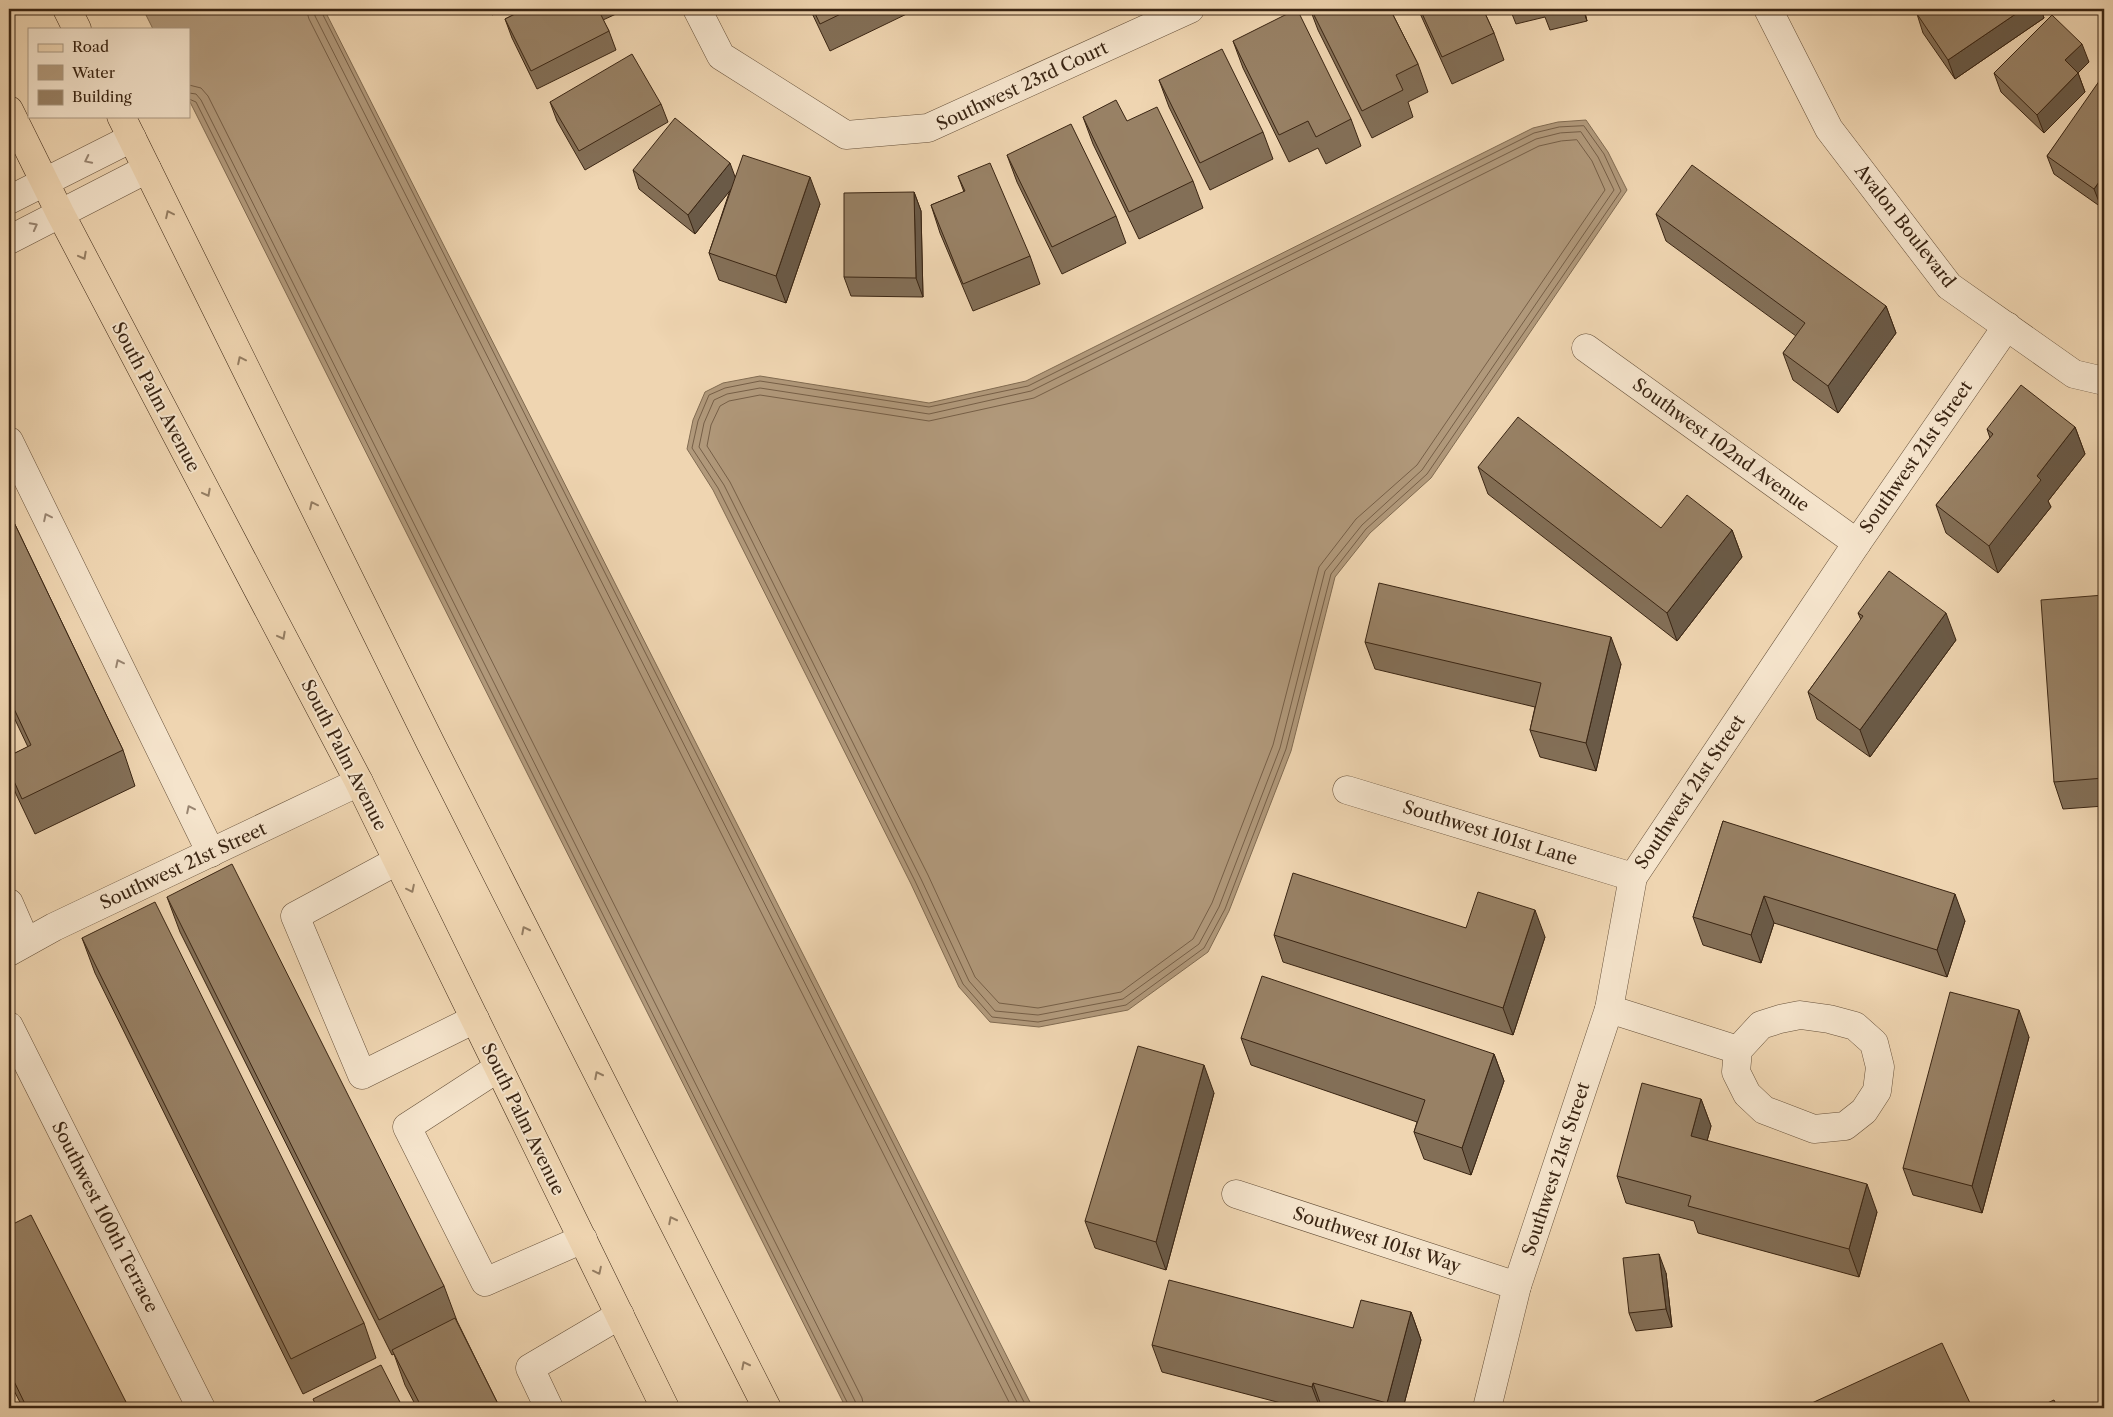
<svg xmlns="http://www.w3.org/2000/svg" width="2113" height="1417" viewBox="0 0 2113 1417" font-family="'Libre Caslon Text',serif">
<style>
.water{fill:#b1997b;stroke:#816b51}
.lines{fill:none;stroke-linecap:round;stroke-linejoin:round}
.shore{stroke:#765f47;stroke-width:1}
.minor-casing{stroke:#67513a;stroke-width:29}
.major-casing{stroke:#3a2513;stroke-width:29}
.minor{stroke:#f5e4cc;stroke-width:28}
.major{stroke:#efd5b1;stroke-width:28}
.wall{fill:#836f57;stroke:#3a2513}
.shaded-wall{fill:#6a5a47;stroke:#3a2513}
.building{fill:#988165;stroke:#3a2513}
.oneway{stroke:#988470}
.oneway2{stroke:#947d62}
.labels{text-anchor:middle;stroke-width:4;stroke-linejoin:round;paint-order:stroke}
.street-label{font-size:18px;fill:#3a2513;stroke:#f5e4cc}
</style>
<rect width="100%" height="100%" fill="#efd5b1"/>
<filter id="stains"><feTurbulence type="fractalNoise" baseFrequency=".004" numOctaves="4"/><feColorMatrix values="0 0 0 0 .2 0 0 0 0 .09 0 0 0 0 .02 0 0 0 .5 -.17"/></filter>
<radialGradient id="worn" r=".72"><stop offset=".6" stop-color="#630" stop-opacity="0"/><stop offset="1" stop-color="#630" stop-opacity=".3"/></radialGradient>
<!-- water -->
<g class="water">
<polygon points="143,9 324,9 1033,1408 846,1408 189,100 189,29 153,29"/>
<polygon points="1586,120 1608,152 1627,190 1431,478 1370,533 1335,577 1291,751 1229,911 1208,952 1128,1010 1039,1027 990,1022 959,987 911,884 713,490 687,449 693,420 705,392 723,383 760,376 929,403 1026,381 1533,128 1558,122"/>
</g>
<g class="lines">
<!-- shore -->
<g class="shore">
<polyline points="306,9 309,19 1012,1408"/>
<polyline points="314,9 315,16 1020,1408"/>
<polyline points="320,9 1027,1408"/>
<polyline points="189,85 201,88 208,96 862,1398 864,1408"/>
<polyline points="189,93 196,94 201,100 855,1401 857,1408"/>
<polyline points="189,99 196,102 850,1408"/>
<polygon points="1584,126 1604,154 1621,191 1427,474 1366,529 1331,574 1286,749 1225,909 1204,948 1126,1005 1038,1022 992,1017 963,984 915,881 718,488 692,448 698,421 709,395 725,388 760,381 929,407 1028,386 1534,133 1559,127"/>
<polygon points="1581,132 1598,157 1614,190 1422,470 1362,525 1325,571 1280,748 1219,907 1199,944 1123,999 1038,1015 995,1011 969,981 921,879 724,485 699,447 704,423 714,400 727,394 760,388 929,414 1031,391 1536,139 1560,133"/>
<polygon points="1577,140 1592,161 1605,190 1417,465 1356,519 1319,567 1273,745 1212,903 1193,939 1121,992 1038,1008 999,1003 975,977 928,875 730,482 707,446 711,425 720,406 729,401 760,395 929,421 1034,398 1539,146 1561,141"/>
</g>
<defs>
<g id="minor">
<polyline points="697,9 721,56 846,135 928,128 1190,9"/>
<polyline points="1768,9 1829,129 1949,286 2074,374 2104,381"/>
<polyline points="9,200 132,138"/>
<polyline points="9,240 147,169"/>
<polyline points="1586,348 1857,543"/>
<polyline points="9,441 211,853"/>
<polyline points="1347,790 1633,877"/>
<polyline points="397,861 295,916 362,1075 475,1019"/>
<polyline points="9,903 26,942"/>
<polyline points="9,952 54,927 359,782"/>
<polyline points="1609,1009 1738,1050"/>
<polygon points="1800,1015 1829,1019 1855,1026 1874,1043 1880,1067 1877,1091 1864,1111 1845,1126 1814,1129 1764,1110 1747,1094 1736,1072 1738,1050 1761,1025 1780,1019"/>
<polyline points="9,1026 201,1408"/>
<polyline points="498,1068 407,1127 485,1282 583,1239"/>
<polyline points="1236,1194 1517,1286"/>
<polyline points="549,1408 530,1368 620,1315"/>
<polyline points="1487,1408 1517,1286 1609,1009 1633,877 1857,543 2007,326"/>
</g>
<g id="major">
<polyline points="67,9 77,29"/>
<polyline points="9,110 60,213 359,782 665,1408"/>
<polyline points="121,116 431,744 767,1408"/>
</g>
</defs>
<!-- minor casing -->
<use href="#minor" class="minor-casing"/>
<!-- major casing -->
<use href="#major" class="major-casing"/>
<!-- minor -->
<use href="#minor" class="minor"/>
<!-- major -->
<use href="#major" class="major"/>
</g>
<!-- wall -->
<g class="wall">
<polygon points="489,9 503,9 492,15"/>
<polygon points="525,9 614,9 616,14 603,20 609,31 616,50 537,89 512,38 505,19"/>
<polygon points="810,9 917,9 830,51"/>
<polygon points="1310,9 1390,9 1418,64 1428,92 1408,102 1413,117 1372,138 1318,30"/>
<polygon points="1418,9 1483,9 1494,33 1504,60 1452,84"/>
<polygon points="1510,9 1584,9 1587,21 1550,30 1545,17 1516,24"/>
<polygon points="1925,9 2041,9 2044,18 1955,79 1923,33 1917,14"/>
<polygon points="1233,41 1351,119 1361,146 1326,164 1318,148 1289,162 1243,68"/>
<polygon points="2089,62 2078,73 2085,92 2044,133 2001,92 1994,73"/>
<polygon points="2104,79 2104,203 2101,207 2054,174 2047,156"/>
<polygon points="1159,80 1263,132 1273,159 1210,190 1169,107"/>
<polygon points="550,102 661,104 668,122 585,170 557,121"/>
<polygon points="1083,117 1127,121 1193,181 1203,208 1139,239 1093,144"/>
<polygon points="1007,155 1116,216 1126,243 1062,274 1017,182"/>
<polygon points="633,170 735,176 820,204 786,303 719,280 709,253 730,190 695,234 639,189"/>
<polygon points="958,176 1030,256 1040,284 973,311 940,233 931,205 964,192"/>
<polygon points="914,192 921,211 923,297 851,296 844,277"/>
<polygon points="1656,214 1886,306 1896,333 1838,413 1793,380 1783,353 1796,336 1666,241"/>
<polygon points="2075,427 2085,454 2048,501 2051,507 1998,573 1946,533 1936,505 1990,438 1987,429"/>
<polygon points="1478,467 1661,528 1732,530 1742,557 1677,641 1488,494"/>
<polygon points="9,512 123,750 135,786 35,834 16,794 9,774 9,756 28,747 9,707"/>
<polygon points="2104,595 2104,806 2063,809 2054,782"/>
<polygon points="1858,613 1956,640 1870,757 1817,719 1808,692 1861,620"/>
<polygon points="1365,642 1621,664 1596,771 1540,757 1530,730 1535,707 1375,669"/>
<polygon points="1723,821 1965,921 1947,977 1774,923 1761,963 1703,945 1693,917"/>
<polygon points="167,897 444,1286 457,1321 500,1408 417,1408 405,1385 394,1354 392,1355 180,932"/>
<polygon points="1466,928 1545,937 1513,1035 1283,962 1274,935"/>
<polygon points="82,938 364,1323 376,1358 303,1394 95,973"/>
<polygon points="2029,1037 1982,1213 1913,1195 1903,1168"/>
<polygon points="1241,1038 1494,1054 1504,1081 1471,1175 1424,1159 1414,1132 1417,1122 1251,1065"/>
<polygon points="1214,1093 1166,1270 1095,1248 1085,1221"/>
<polygon points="1701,1099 1711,1126 1707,1141 1877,1212 1859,1277 1698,1233 1694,1221 1626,1203 1617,1176"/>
<polygon points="9,1226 127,1404 128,1408 23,1408 9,1381"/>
<polygon points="1666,1273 1672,1327 1636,1331 1629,1313"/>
<polygon points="1411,1312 1421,1340 1403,1408 1300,1408 1162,1372 1152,1345 1353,1328"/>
<polygon points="1970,1403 1972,1408 1801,1408"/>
</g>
<!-- shaded-wall -->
<g class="shaded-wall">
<polygon points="1583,9 1584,9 1587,21"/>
<polygon points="2023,9 2041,9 2044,18 1955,79 1948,60"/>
<polygon points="2082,44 2089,62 2072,79 2065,60"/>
<polygon points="2078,73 2085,92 2044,133 2037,115"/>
<polygon points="730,163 737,182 695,234 688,215"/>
<polygon points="2104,175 2104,203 2101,207 2094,189"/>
<polygon points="810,177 820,204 786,303 776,276"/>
<polygon points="914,192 921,211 923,297 916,278"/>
<polygon points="1886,306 1896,333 1838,413 1828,386"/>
<polygon points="2075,427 2085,454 2048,501 2051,507 1998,573 1989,546 2037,476"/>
<polygon points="1732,530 1742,557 1677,641 1667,613"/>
<polygon points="1946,613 1956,640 1870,757 1860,730"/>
<polygon points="1611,637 1621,664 1596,771 1586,743"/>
<polygon points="1955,894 1965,921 1947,977 1937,950"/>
<polygon points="1764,896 1774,923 1761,963 1751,935"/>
<polygon points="1535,910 1545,937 1513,1035 1503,1008"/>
<polygon points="2019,1010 2029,1037 1982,1213 1972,1186"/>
<polygon points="1494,1054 1504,1081 1471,1175 1462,1148"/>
<polygon points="1204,1065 1214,1093 1166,1270 1156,1242"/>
<polygon points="1701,1099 1711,1126 1701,1163 1691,1136"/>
<polygon points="1867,1184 1877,1212 1859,1277 1849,1249"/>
<polygon points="1659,1254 1666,1273 1672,1327 1666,1309"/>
<polygon points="1411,1312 1421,1340 1403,1408 1389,1408 1387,1403"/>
<polygon points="1313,1383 1322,1408 1320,1408 1312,1387"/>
</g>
<!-- building -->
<g class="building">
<polygon points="525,9 598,9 609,31 531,71 505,19"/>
<polygon points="813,9 851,9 820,24"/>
<polygon points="1297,9 1351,119 1316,137 1308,121 1279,135 1233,41"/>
<polygon points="1311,9 1390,9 1418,64 1396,75 1403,90 1362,111"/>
<polygon points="1420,9 1483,9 1494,33 1442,57"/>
<polygon points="1542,9 1555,9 1543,12"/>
<polygon points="1925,9 2023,9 1948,60 1917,14"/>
<polygon points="2052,15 2082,44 2065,60 2078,73 2037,115 1994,73"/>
<polygon points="1222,49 1263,132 1200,163 1159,80"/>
<polygon points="632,54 661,104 579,151 550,102"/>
<polygon points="2102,77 2104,79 2104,175 2094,189 2047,156"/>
<polygon points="1116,100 1127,121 1157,107 1193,181 1129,212 1083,117"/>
<polygon points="675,118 730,163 688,215 633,170"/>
<polygon points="1071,124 1116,216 1052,247 1007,155"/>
<polygon points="743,155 810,177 776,276 709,253"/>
<polygon points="990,163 1030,256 963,284 931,205 965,191 958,176"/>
<polygon points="1692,165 1886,306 1828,386 1783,353 1805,323 1656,214"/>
<polygon points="914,192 916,278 844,277 844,193"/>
<polygon points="2021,385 2075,427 2037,476 2041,480 1989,546 1936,505 1993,434 1987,429"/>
<polygon points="1518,417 1661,528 1687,495 1732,530 1667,613 1478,467"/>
<polygon points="9,512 123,750 22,799 9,770 9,756 31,745 9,698"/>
<polygon points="1889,571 1946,613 1860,730 1808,692 1863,616 1858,613"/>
<polygon points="1379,583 1611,637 1586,743 1530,730 1541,683 1365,642"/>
<polygon points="2104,595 2104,778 2054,782 2041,600"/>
<polygon points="1723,821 1955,894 1937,950 1764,896 1751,935 1693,917"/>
<polygon points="232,864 444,1286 379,1320 167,897"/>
<polygon points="1293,873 1466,928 1478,892 1535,910 1503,1008 1274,935"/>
<polygon points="155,902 364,1323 291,1359 82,938"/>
<polygon points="1262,976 1494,1054 1462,1148 1414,1132 1425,1100 1241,1038"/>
<polygon points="1950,992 2019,1010 1972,1186 1903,1168"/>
<polygon points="1138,1046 1204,1065 1156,1242 1085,1221"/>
<polygon points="1642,1083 1701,1099 1691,1136 1867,1184 1849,1249 1688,1206 1691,1196 1617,1176"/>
<polygon points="31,1215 127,1404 118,1408 27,1408 9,1371 9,1226"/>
<polygon points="1659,1254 1666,1309 1629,1313 1623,1258"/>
<polygon points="1169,1280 1353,1328 1361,1300 1411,1312 1387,1403 1313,1383 1312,1387 1152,1345"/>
<polygon points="455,1318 500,1408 422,1408 392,1350"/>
<polygon points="1942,1343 1970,1403 1959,1408 1801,1408"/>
<polygon points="381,1365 403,1408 317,1408 313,1399"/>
<polygon points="2054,1400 2058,1408 2036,1408"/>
</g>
<!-- one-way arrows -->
<defs><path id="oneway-chevron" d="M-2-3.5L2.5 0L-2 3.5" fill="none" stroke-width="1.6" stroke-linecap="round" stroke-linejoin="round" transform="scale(1.25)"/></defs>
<g class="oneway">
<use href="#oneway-chevron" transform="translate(88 160) rotate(154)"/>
<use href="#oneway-chevron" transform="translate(34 226) rotate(-28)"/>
<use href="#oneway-chevron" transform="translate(47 517) rotate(-116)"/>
<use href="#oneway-chevron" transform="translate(119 663) rotate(-116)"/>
<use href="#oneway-chevron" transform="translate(190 809) rotate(-116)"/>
</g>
<g class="oneway2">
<use href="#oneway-chevron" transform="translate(169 214) rotate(-116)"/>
<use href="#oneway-chevron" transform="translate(83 256) rotate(62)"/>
<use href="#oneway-chevron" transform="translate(241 360) rotate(-116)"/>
<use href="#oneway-chevron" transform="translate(207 493) rotate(62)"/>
<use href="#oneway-chevron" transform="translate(313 505) rotate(-116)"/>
<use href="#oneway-chevron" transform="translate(282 636) rotate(62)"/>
<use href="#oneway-chevron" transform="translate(411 889) rotate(64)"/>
<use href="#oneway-chevron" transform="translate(525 930) rotate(-117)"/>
<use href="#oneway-chevron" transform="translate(598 1075) rotate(-117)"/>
<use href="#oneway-chevron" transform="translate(672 1220) rotate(-117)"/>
<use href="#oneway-chevron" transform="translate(598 1271) rotate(64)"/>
<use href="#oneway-chevron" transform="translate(745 1365) rotate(-117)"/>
</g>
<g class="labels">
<!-- street labels -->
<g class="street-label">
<text transform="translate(1022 86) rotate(-25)" y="6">Southwest 23rd Court</text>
<text transform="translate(1905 226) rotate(52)" y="6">Avalon Boulevard</text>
<text transform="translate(156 397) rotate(62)" y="6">South Palm Avenue</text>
<text transform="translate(1721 445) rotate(36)" y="6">Southwest 102nd Avenue</text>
<text transform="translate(1916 457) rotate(-55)" y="6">Southwest 21st Street</text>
<text transform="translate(344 755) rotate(63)" y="6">South Palm Avenue</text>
<text transform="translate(1690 792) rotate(-56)" y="6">Southwest 21st Street</text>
<text transform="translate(1490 833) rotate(17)" y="6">Southwest 101st Lane</text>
<text transform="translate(183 866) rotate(-25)" y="6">Southwest 21st Street</text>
<text transform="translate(523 1119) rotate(64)" y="6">South Palm Avenue</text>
<text transform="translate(1556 1169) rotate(-72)" y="6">Southwest 21st Street</text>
<text transform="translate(105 1217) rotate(63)" y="6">Southwest 100th Terrace</text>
<text transform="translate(1377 1240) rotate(18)" y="6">Southwest 101st Way</text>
</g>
</g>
<!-- margin -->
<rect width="2113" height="1417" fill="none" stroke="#efd5b1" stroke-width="30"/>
<rect x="10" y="10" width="2093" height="1397" fill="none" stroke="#3a2513" stroke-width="2.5"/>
<rect x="15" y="15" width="2083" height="1387" fill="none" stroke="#3a2513"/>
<!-- legend -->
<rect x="28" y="28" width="162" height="90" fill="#f5e4cc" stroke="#aa9882"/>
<rect x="38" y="44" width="25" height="8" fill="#efd5b1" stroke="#aa9882"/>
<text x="72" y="52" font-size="15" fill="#3a2513">Road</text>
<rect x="38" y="65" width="25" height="15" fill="#b1997b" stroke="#aa9882"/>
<text x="72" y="78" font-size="15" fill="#3a2513">Water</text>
<rect x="38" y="90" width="25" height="15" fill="#988165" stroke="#aa9882"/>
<text x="72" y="102" font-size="15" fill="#3a2513">Building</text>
<rect width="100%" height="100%" filter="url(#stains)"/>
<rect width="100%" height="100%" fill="url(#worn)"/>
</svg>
